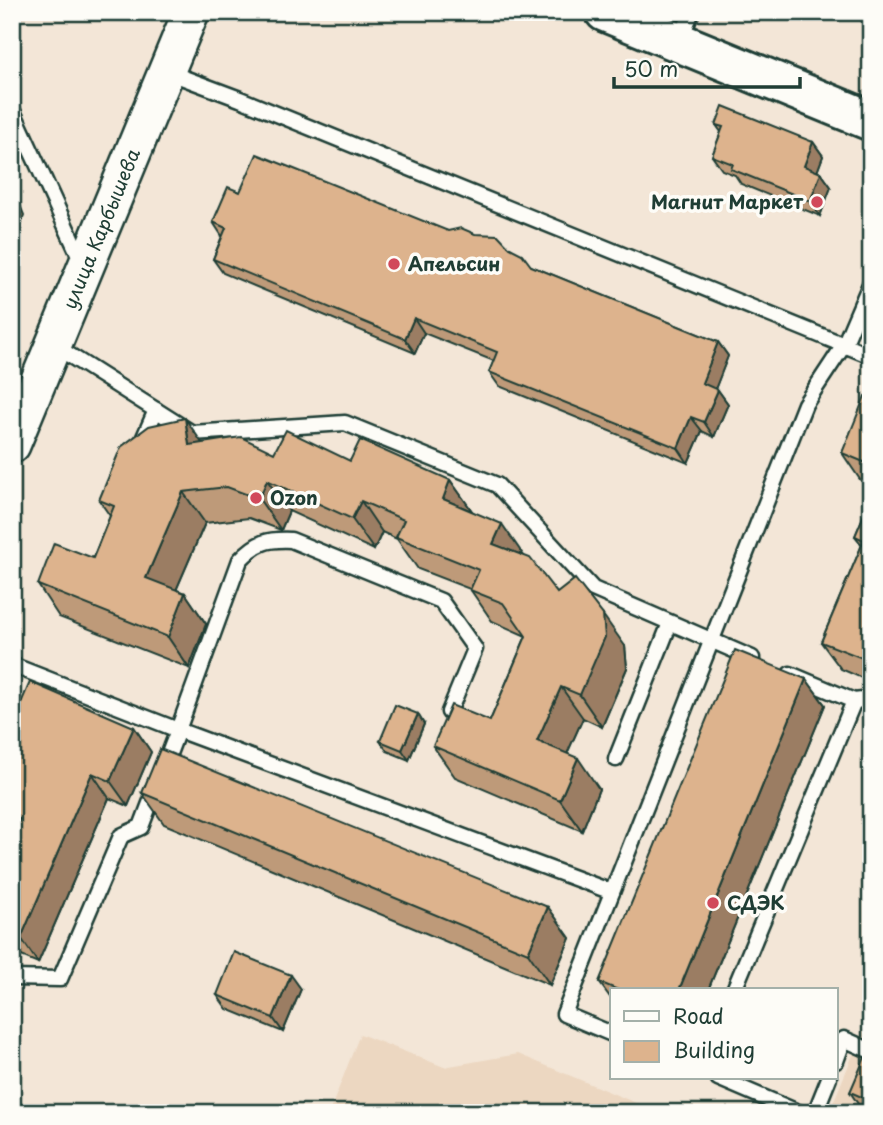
<svg xmlns="http://www.w3.org/2000/svg" width="883" height="1125" viewBox="0 0 883 1125" font-family="'Playpen Sans',sans-serif">
<style>
.built{fill:#ecd7c1}
.lines{fill:none;stroke-linecap:round;stroke-linejoin:round}
.service-casing{stroke:#1f3d34;stroke-width:19}
.tertiary-casing{stroke:#1f3d34;stroke-width:40}
.secondary-casing{stroke:#1f3d34;stroke-width:44}
.service{stroke:#fdfcf7;stroke-width:14}
.tertiary{stroke:#fdfcf7;stroke-width:35}
.secondary{stroke:#fdfcf7;stroke-width:38}
.wall{fill:#be9a79;stroke:#1f3d34;stroke-width:2}
.shaded-wall{fill:#9b7d63;stroke:#1f3d34;stroke-width:2}
.building{fill:#ddb38d;stroke:#1f3d34;stroke-width:2}
.poi-dot{fill:#d1495b;stroke:#fdfcf7;stroke-width:2.5}
.labels{text-anchor:middle;stroke-width:7;stroke-linejoin:round;paint-order:stroke}
.poi-label{font-size:19px;font-weight:bold;fill:#1f3d34;stroke:#fdfcf7;text-anchor:start}
.street-label{font-size:19px;fill:#1f3d34;stroke:#fdfcf7}
</style>
<rect width="100%" height="100%" fill="#f3e6d7"/>
<filter id="ink" filterUnits="userSpaceOnUse"><feTurbulence type="fractalNoise" baseFrequency=".0143" numOctaves="2"/><feDisplacementMap in="SourceGraphic" scale="14" xChannelSelector="R" yChannelSelector="G"/><feConvolveMatrix kernelMatrix="1 2 1 2 8 2 1 2 1" color-interpolation-filters="sRGB"/></filter>
<g filter="url(#ink)">
<!-- built -->
<g class="built">
<polygon points="871,1010 871,1113 829,1113 857,1045"/>
<polygon points="360,1034 444,1067 518,1054 660,1113 329,1113"/>
</g>
<g class="lines">
<defs>
<g id="service">
<polyline points="679,41 692,12"/>
<polyline points="168,72 240,99 871,356"/>
<polyline points="12,109 83,264"/>
<polyline points="55,346 192,433 345,423 497,485 593,589 752,658"/>
<polyline points="141,444 156,410"/>
<path d="M12,665L178,730L240,560C257,542 267,539 291,540L441,601L475,649L449,712"/>
<polyline points="854,701 871,699"/>
<polyline points="616,759 670,623"/>
<polyline points="12,978 60,979 121,836 141,827 178,730 612,892"/>
<polyline points="734,990 854,701 790,674"/>
<polyline points="612,1034 564,1014 805,404 844,345 871,282"/>
<polyline points="836,1061 844,1039 871,1051"/>
<polyline points="718,1078 800,1113"/>
<polyline points="815,1113 829,1078"/>
</g>
<g id="tertiary">
<path id="s1" d="M12,445L191,12"/>
</g>
<polyline id="secondary" points="605,12 871,121"/>
</defs>
<!-- service casing -->
<use href="#service" class="service-casing"/>
<!-- tertiary casing -->
<use href="#tertiary" class="tertiary-casing"/>
<!-- secondary casing -->
<use href="#secondary" class="secondary-casing"/>
<!-- service -->
<use href="#service" class="service"/>
<!-- tertiary -->
<use href="#tertiary" class="tertiary"/>
<!-- secondary -->
<use href="#secondary" class="secondary"/>
</g>
<!-- wall -->
<g class="wall">
<polygon points="716,125 813,142 823,156 817,172 821,173 831,187 820,216 741,184 735,175 722,170 712,156 721,132"/>
<polygon points="240,192 448,231 510,248 531,266 718,342 728,356 715,389 718,390 728,404 714,437 702,431 688,463 499,386 489,372 494,361 424,333 415,353 223,273 213,259 222,236 213,222"/>
<polygon points="871,398 871,485 861,481 842,453"/>
<polygon points="202,443 274,453 350,461 450,480 472,511 524,556 557,593 625,646 627,668 602,727 583,718 567,753 599,789 582,831 455,777 433,746 490,721 526,636 492,621 470,589 418,569 397,539 382,532 374,550 289,511 281,530 249,518 205,523 176,590 185,593 206,624 189,668 59,617 38,585 93,558 110,516 99,500"/>
<polygon points="871,498 871,682 841,669 821,642 862,545 855,536"/>
<polygon points="806,679 825,705 708,990 612,990 612,1000 599,982"/>
<polygon points="12,724 134,727 151,752 128,806 109,798 38,963 12,952 12,838 17,826 12,824"/>
<polygon points="424,724 409,760 387,751 380,741"/>
<polygon points="142,793 548,907 570,938 550,985 164,824"/>
<polygon points="301,989 283,1032 227,1009 217,995"/>
<polygon points="871,1059 871,1111 860,1107 850,1092"/>
</g>
<!-- shaded-wall -->
<g class="shaded-wall">
<polygon points="813,142 823,156 814,180 804,166"/>
<polygon points="821,173 831,187 820,216 810,201"/>
<polygon points="12,186 24,215 12,246"/>
<polygon points="414,318 424,333 415,353 405,339"/>
<polygon points="718,342 728,356 712,397 702,383"/>
<polygon points="718,390 728,404 714,437 704,422"/>
<polygon points="691,417 702,431 688,463 678,448"/>
<polygon points="185,418 206,449 189,445"/>
<polygon points="267,480 289,511 281,530 259,499"/>
<polygon points="450,480 472,511 443,499"/>
<polygon points="183,492 205,523 168,609 146,578"/>
<polygon points="361,501 382,532 374,550 352,519"/>
<polygon points="502,524 524,556 493,544"/>
<polygon points="185,593 206,624 189,668 168,637"/>
<polygon points="603,615 625,646 627,668 602,727 580,695"/>
<polygon points="871,645 871,668 865,659"/>
<polygon points="806,679 825,705 708,990 679,990"/>
<polygon points="561,687 583,718 559,772 537,741"/>
<polygon points="418,714 424,724 409,760 402,750"/>
<polygon points="134,727 151,752 128,806 110,781"/>
<polygon points="578,758 599,789 582,831 560,800"/>
<polygon points="92,773 109,798 38,963 21,938"/>
<polygon points="548,907 570,938 550,985 528,953"/>
<polygon points="291,975 301,989 283,1032 273,1018"/>
</g>
<!-- building -->
<g class="building">
<polygon points="723,106 813,142 804,166 821,173 810,201 731,169 733,164 712,156 723,127 716,125"/>
<polygon points="257,154 448,231 461,228 475,234 498,235 510,248 522,254 531,266 718,342 702,383 718,390 704,422 691,417 678,448 489,372 497,352 414,318 405,339 213,259 226,228 213,222 228,187 240,192"/>
<polygon points="865,396 871,398 871,465 842,453"/>
<polygon points="185,418 189,445 241,437 274,453 286,430 350,461 360,440 450,480 443,499 502,524 493,544 530,558 557,593 575,579 603,615 605,637 580,695 561,687 537,741 578,758 560,800 433,746 451,705 490,721 526,636 503,603 470,590 479,570 396,537 404,520 361,501 352,519 267,480 259,499 227,487 183,492 146,578 185,593 168,637 38,585 54,543 93,558 114,506 99,500 121,447 149,426"/>
<polygon points="871,498 871,645 865,659 821,642 864,540 855,536"/>
<polygon points="735,650 806,679 679,990 618,990 599,982"/>
<polygon points="30,682 134,727 110,781 92,773 21,938 12,934 12,838 20,819 12,816 13,807 12,807 12,724"/>
<polygon points="395,705 418,714 402,750 380,741"/>
<polygon points="160,749 548,907 528,953 142,793"/>
<polygon points="234,952 291,975 273,1018 217,995"/>
<polygon points="865,1057 871,1059 871,1101 850,1092"/>
</g>
</g>
<!-- markers -->
<g class="poi-dot">
<circle cx="817" cy="202" r="7"/>
<circle cx="394" cy="264" r="7"/>
<circle cx="256" cy="498" r="7"/>
<circle cx="713" cy="903" r="7"/>
</g>
<g class="labels">
<!-- poi labels -->
<g class="poi-label">
<text x="803" y="209" text-anchor="end">Магнит Маркет</text>
<text x="408" y="271">Апельсин</text>
<text x="270" y="505">Ozon</text>
<text x="727" y="910">СДЭК</text>
</g>
<!-- street labels -->
<g class="street-label">
<text dy="7" stroke="none"><textPath href="#s1" startOffset="234">улица Карбышева</textPath></text>
</g>
</g>
<!-- margin -->
<rect width="883" height="1125" fill="none" stroke="#fdfcf7" stroke-width="42"/>
<rect x="21" y="21" width="841" height="1083" fill="none" stroke="#1f3d34" stroke-width="2.5" filter="url(#ink)"/>
<!-- legend -->
<rect x="610" y="988" width="228" height="91" fill="#fdfcf7" stroke="#a4b0a9" stroke-width="2"/>
<rect x="624" y="1011" width="35" height="10" fill="#fdfcf7" stroke="#a4b0a9" stroke-width="2"/>
<text x="673" y="1024" font-size="21" fill="#1f3d34">Road</text>
<rect x="624" y="1041" width="35" height="21" fill="#ddb38d" stroke="#a4b0a9" stroke-width="2"/>
<text x="673" y="1058" font-size="21" fill="#1f3d34">Building</text>
<!-- scale -->
<path d="M614 77v10h186v-10" fill="none" stroke="#1f3d34" stroke-width="3.5"/>
<text x="624" y="77" font-size="21" fill="#1f3d34" stroke="#fdfcf7" stroke-width="5" paint-order="stroke">50 m</text>
</svg>
